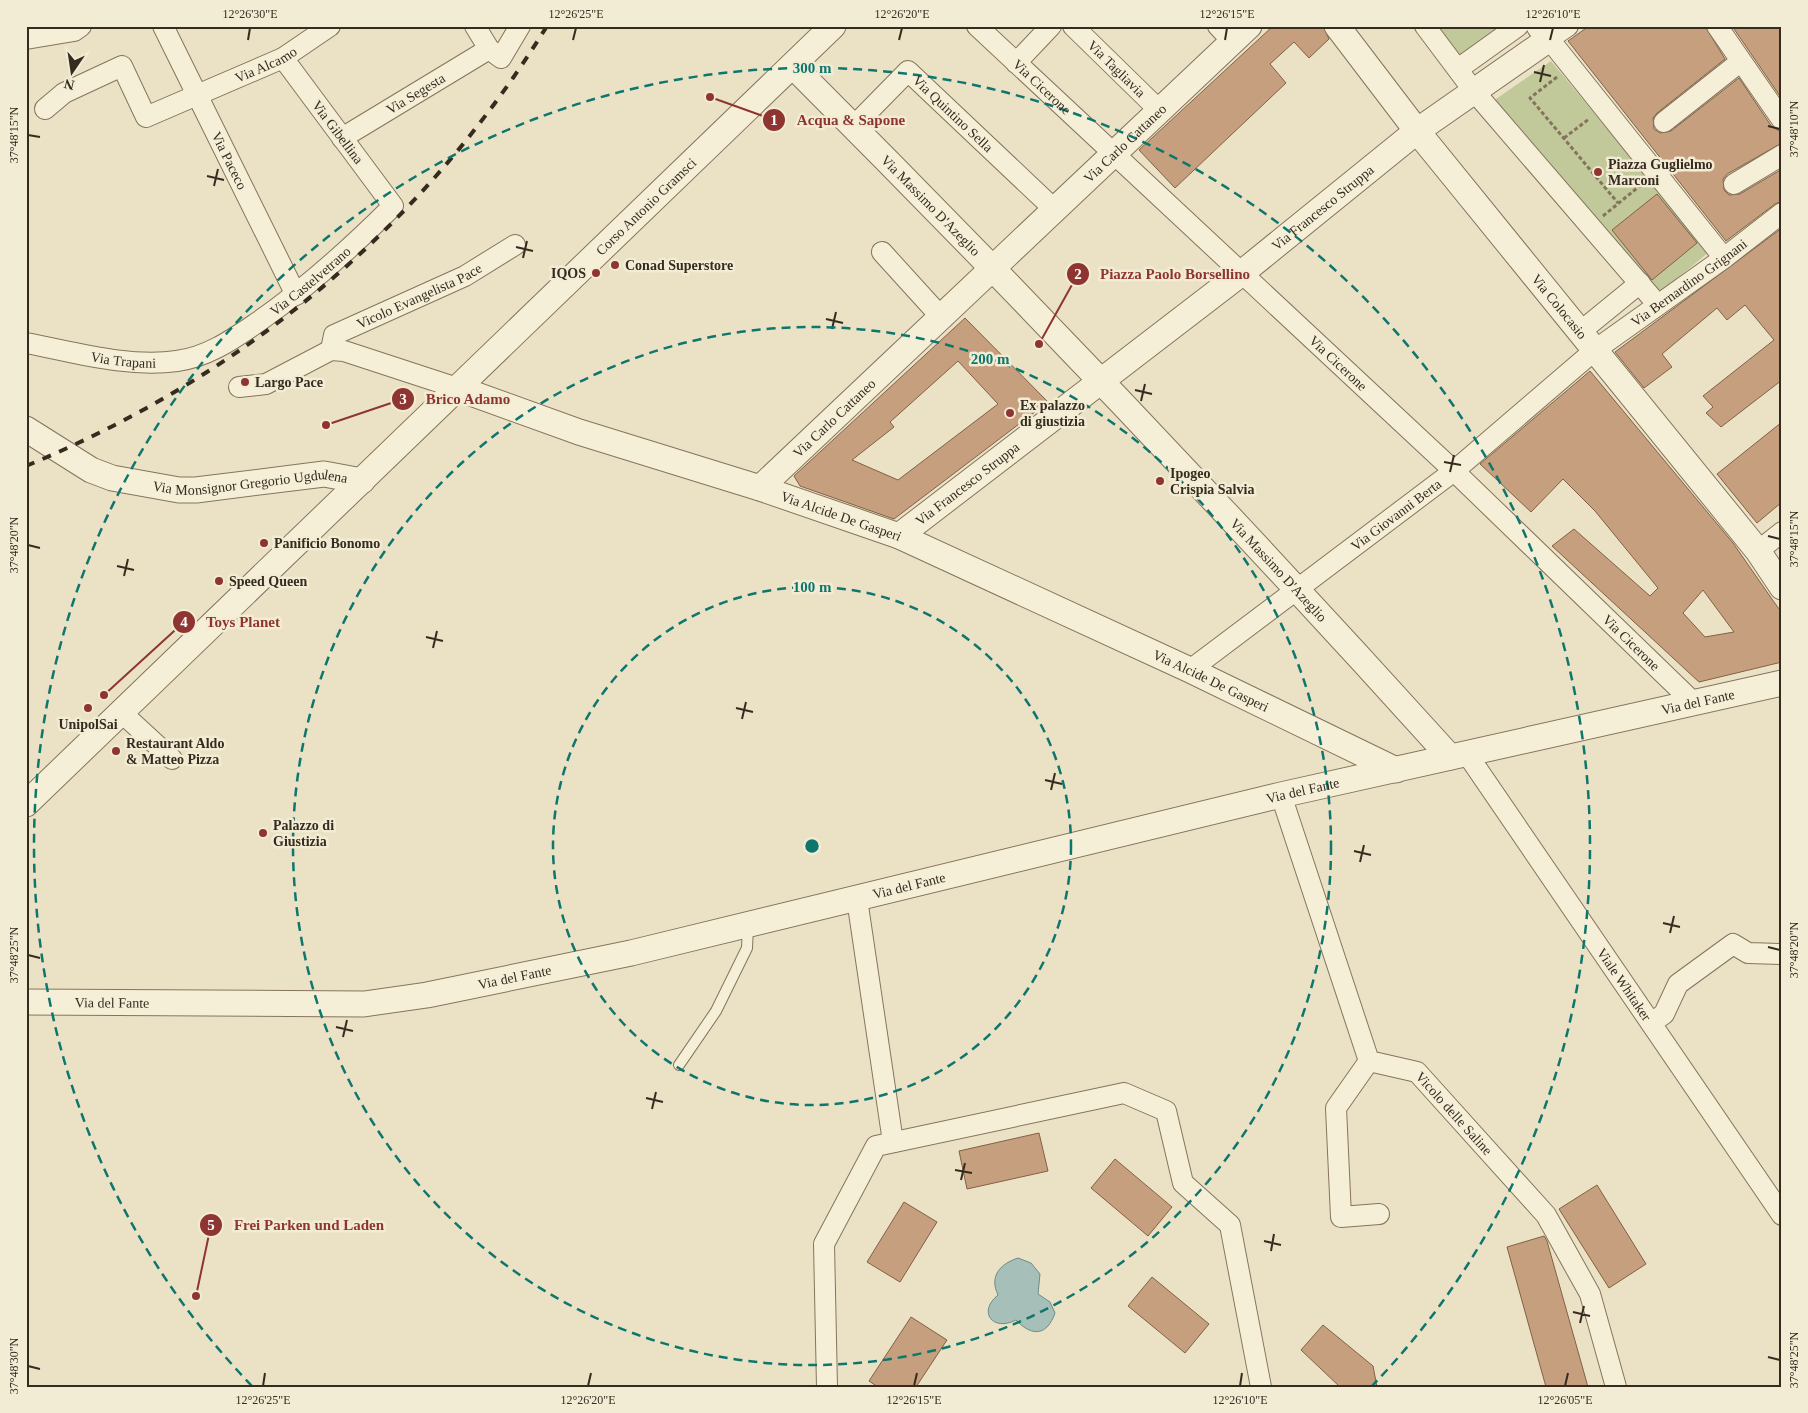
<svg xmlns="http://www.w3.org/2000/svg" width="1808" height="1413" viewBox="0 0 1808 1413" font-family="'Times New Roman',serif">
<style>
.green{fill:#c1c89a}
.water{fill:#a7bfb9;stroke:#6e8c86}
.building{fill:#c6a07e;stroke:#826044;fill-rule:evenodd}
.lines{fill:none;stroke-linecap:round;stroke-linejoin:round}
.service-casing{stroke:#85745d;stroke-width:12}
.minor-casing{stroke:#85745d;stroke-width:22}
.tertiary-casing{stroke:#85745d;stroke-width:27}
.path{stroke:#85745d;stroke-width:3;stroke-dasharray:4 2.5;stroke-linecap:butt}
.service{stroke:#f6efd8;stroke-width:10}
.minor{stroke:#f6efd8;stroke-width:20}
.tertiary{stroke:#f6efd8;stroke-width:25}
.rail{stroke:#362b1f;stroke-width:4;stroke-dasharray:9 9;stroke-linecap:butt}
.ticks{fill:none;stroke:#362b1f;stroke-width:2}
.ring{fill:none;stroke:#0f766e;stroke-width:2.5;stroke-dasharray:9 6}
.poi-dot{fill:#8f3531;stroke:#f3ecd4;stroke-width:2}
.labels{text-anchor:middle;stroke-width:5;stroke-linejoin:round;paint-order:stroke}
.street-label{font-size:14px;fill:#362b1f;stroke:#f3ecd4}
.poi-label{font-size:14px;font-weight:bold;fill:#362b1f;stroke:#f3ecd4;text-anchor:start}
.centre{fill:#0f766e;stroke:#f3ecd4;stroke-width:2.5}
.ring-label{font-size:15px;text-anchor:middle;font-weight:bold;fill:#0f766e;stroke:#f3ecd4;stroke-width:5;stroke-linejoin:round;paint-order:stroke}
.leader{fill:none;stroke:#8f3531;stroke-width:2}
.callout-dot{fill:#8f3531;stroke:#f3ecd4;stroke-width:2}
.mark-label{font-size:15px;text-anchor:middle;font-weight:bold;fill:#fff}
.callout-label{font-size:15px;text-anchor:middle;font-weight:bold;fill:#8f3531;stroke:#f3ecd4;stroke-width:5;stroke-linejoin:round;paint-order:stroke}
.neatline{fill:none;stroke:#362b1f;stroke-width:2}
.ticks-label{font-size:12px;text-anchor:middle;fill:#362b1f}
</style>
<rect width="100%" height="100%" fill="#ebe2c5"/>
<!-- green -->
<g class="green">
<polygon points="1437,26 1499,26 1460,56"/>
<polygon points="1551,61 1709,252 1658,294 1493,101"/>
</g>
<!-- water -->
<path class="water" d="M1018,1258L1031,1263L1040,1274L1038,1294L1050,1302L1055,1313C1047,1336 1032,1337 1016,1320C993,1332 977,1312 998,1295C989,1276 1000,1264 1018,1258Z"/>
<!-- building -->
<g class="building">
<polygon points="1273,26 1323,26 1329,39 1309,58 1294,42 1270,64 1286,83 1175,188 1139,150"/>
<polygon points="1589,26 1705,26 1725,59 1657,113 1653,118 1654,129 1660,133 1671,131 1739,78 1772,127 1782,132 1782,143 1727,174 1723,179 1724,190 1729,195 1740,194 1782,169 1782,201 1775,204 1726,241 1568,41"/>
<polygon points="1732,26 1782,26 1782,99"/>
<polygon points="1657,194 1697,243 1652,280 1612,230"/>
<polygon points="1782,228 1782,380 1721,427 1706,413 1713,407 1703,396 1774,340 1745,305 1727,320 1717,308 1662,354 1672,367 1644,388 1615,352"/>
<path d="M965,318L1048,402L894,519L800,486L794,476ZM958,361L998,404L898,480L852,460L894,427L890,422Z"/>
<path d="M1590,371L1733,543L1774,602L1782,613V662L1699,682L1552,546L1574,529L1650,596L1658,588L1595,511L1563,479L1531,512L1480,464ZM1703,590L1734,632L1705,637L1683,613Z"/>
<polygon points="1782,422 1782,502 1757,523 1717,474"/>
<polygon points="1039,1133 1048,1171 967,1189 959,1151"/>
<polygon points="1115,1159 1172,1207 1148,1236 1091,1188"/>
<polygon points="1597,1185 1646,1264 1609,1288 1559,1209"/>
<polygon points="904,1202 937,1222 900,1282 867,1262"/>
<polygon points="1544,1236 1547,1241 1588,1387 1546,1387 1507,1247"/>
<polygon points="1152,1277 1209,1324 1185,1353 1128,1306"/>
<polygon points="911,1317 947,1340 916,1387 878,1387 869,1381"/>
<polygon points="1323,1325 1373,1366 1377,1387 1340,1387 1301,1350"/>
</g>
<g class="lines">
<defs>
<polyline id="service" points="679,1065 716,1011 747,948 748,926"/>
<g id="minor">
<path id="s1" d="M163,26L296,295"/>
<polyline points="475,26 489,49 501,58 520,26"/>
<path id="s2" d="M977,26L1454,471L1694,703"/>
<path id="s3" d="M1073,26L1160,111"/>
<polyline points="1218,26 1233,42"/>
<polyline points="1425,26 1473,90 1658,305"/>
<polyline points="1568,26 1549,39 1724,258"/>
<polyline points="1717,26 1782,120"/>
<polyline points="26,39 74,31 81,26"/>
<polyline points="1016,63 1051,26"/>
<polyline points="1458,69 1518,26"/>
<path id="s4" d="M45,109L64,93L122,66L146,117L283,58L330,26"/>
<polyline points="1664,122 1740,62"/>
<path id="s5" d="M854,126L908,71L1055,210"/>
<path id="s6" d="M342,138L489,49"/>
<polyline points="1734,184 1782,155"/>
<polyline points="882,252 941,317"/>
<polyline points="1580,332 1640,283"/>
<path id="s7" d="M26,343C74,352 128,368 177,361C208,357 233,339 258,322C308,287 351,248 393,206L283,58"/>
<path id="s8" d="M331,350L334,335L465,276L515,245"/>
<polyline points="239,387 266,384 331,350 344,351 457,388"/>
<polyline points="1758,551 1782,532"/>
<path id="s9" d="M1190,670L1454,471L1595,350L1724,258L1782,213"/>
<polyline points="122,713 172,759"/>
<path id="s10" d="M1467,754L1782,1215"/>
<path id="s11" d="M1281,795L1369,1061L1417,1072L1546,1215L1590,1294L1616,1387"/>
<polyline points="857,899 893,1142"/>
<polyline points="1651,1023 1664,1014 1678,984 1733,944 1748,953 1782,954"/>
<polyline points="1369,1061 1336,1108 1341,1217 1379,1214"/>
<polyline points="827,1387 824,1244 876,1146 1124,1093 1166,1111 1183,1183 1230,1225 1261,1387"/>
</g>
<g id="tertiary">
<path id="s12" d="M1337,26L1417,131L1758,551L1782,587"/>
<path id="s13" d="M793,66C1018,291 1237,521 1450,757"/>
<path id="s14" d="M457,388L579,432L760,488L899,536L1190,670L1396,770"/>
<path id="s15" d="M26,429L91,470L112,478L179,490H196L324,474L362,481"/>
<path id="s16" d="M760,488L1249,26"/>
<path id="s17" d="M899,536L1243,272L1417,131L1549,39L1539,26"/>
<path id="s18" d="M26,804L833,26"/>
<path id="s19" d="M26,1002L364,1004L427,995L631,953L1281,795L1782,683"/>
</g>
</defs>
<!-- service casing -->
<use href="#service" class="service-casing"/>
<!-- minor casing -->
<use href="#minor" class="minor-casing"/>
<!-- tertiary casing -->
<use href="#tertiary" class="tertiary-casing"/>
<!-- path -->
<g class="path">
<polyline points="1557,77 1530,98 1618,203"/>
<polyline points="1564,138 1589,119"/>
<polyline points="1603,216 1642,184"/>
</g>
<!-- service -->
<use href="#service" class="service"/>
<!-- minor -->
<use href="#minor" class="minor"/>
<!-- tertiary -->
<use href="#tertiary" class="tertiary"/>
<!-- rail -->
<path class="rail" d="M26,466C244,376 423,227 547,26"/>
</g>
<!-- ticks -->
<path class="ticks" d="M248,40L250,28M573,40L576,28M899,40L902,28M1225,40L1227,28M1550,40L1553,28M1534,72L1551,76M1540,82L1544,65M1768,126L1780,129M28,135L40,137M207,176L224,180M214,186L218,169M516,247L533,251M523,258L527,241M826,319L843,323M832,329L836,312M1135,390L1152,394M1141,401L1145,384M1444,462L1461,465M1450,472L1454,455M1768,536L1780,539M28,545L40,548M117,566L134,570M124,576L128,559M426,637L443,641M433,648L437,631M736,708L753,712M742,719L746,702M1045,780L1062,784M1051,790L1055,773M1354,851L1371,855M1360,862L1364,845M1663,923L1680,927M1670,933L1674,916M1768,947L1780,950M28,955L40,958M336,1027L353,1031M343,1037L347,1020M646,1098L663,1102M652,1109L656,1092M955,1170L972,1173M961,1180L965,1163M1264,1241L1281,1245M1271,1251L1274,1234M1573,1312L1590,1316M1580,1323L1584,1306M1768,1357L1780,1360M28,1366L40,1369M263,1386L265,1373M588,1386L591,1373M914,1386L917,1373M1240,1386L1242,1373M1565,1386L1568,1373"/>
<!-- distance rings -->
<g class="ring">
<circle cx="812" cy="846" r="259"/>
<circle cx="812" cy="846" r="519"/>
<path d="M252 1386A778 778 0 1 1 1372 1386"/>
</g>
<!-- markers -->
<g class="poi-dot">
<circle cx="1598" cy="172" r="5"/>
<circle cx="615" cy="265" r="5"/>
<circle cx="596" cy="273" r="5"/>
<circle cx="245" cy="382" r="5"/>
<circle cx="1010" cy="413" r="5"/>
<circle cx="1160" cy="481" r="5"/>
<circle cx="264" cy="543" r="5"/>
<circle cx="219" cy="581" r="5"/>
<circle cx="88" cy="708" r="5"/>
<circle cx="116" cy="751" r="5"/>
<circle cx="263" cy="833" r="5"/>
</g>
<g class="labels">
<!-- street labels -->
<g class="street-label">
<text dy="5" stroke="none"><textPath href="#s4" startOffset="276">Via Alcamo</textPath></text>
<text dy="5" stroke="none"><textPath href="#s3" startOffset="61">Via Tagliavia</textPath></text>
<text dy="5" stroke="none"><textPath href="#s2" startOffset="89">Via Cicerone</textPath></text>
<text dy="5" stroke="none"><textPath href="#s6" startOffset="86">Via Segesta</textPath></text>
<text dy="5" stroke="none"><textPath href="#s5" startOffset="139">Via Quintino Sella</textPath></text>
<text transform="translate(338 132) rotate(53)" y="5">Via Gibellina</text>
<text dy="5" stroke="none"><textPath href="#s16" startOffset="502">Via Carlo Cattaneo</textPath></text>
<text dy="5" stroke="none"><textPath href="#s1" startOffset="150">Via Paceco</textPath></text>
<text dy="5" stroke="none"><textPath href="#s13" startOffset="196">Via Massimo D'Azeglio</textPath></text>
<text dy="5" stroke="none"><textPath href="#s18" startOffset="861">Corso Antonio Gramsci</textPath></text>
<text dy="5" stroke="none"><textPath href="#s17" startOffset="536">Via Francesco Struppa</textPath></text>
<text dy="5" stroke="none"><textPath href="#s7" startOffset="310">Via Castelvetrano</textPath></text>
<text dy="5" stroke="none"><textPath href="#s9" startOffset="632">Via Bernardino Grignani</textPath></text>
<text dy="5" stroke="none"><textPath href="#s8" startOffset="109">Vicolo Evangelista Pace</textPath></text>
<text dy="5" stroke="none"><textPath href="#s12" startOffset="358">Via Colocasio</textPath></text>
<text dy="5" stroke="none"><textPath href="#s7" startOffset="99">Via Trapani</textPath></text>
<text dy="5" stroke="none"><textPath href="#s2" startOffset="494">Via Cicerone</textPath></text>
<text dy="5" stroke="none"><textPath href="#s16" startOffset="102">Via Carlo Cattaneo</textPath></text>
<text dy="5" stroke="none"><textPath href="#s15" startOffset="239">Via Monsignor Gregorio Ugdulena</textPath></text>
<text dy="5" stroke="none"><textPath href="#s17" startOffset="86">Via Francesco Struppa</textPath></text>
<text dy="5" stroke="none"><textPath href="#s9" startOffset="258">Via Giovanni Berta</textPath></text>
<text dy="5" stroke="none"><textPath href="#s14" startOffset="405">Via Alcide De Gasperi</textPath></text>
<text dy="5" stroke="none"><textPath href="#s13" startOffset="700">Via Massimo D'Azeglio</textPath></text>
<text dy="5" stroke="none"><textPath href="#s2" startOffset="899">Via Cicerone</textPath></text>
<text dy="5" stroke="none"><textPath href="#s14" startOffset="810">Via Alcide De Gasperi</textPath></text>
<text dy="5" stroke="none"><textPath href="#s19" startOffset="1706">Via del Fante</textPath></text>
<text dy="5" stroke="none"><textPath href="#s19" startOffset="1301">Via del Fante</textPath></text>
<text dy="5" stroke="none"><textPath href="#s19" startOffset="896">Via del Fante</textPath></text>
<text dy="5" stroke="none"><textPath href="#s19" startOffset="491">Via del Fante</textPath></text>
<text dy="5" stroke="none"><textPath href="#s10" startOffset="279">Viale Whitaker</textPath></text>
<text dy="5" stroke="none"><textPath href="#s19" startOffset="86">Via del Fante</textPath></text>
<text dy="5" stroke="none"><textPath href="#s11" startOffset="385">Vicolo delle Saline</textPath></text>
</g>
<!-- poi labels -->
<g class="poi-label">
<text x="1608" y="169">Piazza Guglielmo<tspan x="1608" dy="16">Marconi</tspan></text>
<text x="625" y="270">Conad Superstore</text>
<text x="586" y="278" text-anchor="end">IQOS</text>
<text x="255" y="387">Largo Pace</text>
<text x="1020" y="410">Ex palazzo<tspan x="1020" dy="16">di giustizia</tspan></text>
<text x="1170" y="478">Ipogeo<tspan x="1170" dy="16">Crispia Salvia</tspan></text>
<text x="274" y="548">Panificio Bonomo</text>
<text x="229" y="586">Speed Queen</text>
<text x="88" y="729" text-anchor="middle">UnipolSai</text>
<text x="126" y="748">Restaurant Aldo<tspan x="126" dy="16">&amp; Matteo Pizza</tspan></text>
<text x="273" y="830">Palazzo di<tspan x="273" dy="16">Giustizia</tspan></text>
</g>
</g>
<circle cx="812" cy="846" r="8" class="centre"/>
<g class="ring-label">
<text x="812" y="73">300 m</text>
<text x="990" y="364">200 m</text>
<text x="812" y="592">100 m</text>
</g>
<!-- callouts -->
<path class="leader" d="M710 97L774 120M1039 344L1078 274M326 425L403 399M104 695L184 622M196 1296L211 1225"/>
<g class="callout-dot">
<circle cx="710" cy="97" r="5"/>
<circle cx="1039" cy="344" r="5"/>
<circle cx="326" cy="425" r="5"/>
<circle cx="104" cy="695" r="5"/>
<circle cx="196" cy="1296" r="5"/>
<circle cx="774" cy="120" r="12"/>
<circle cx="1078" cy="274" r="12"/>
<circle cx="403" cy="399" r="12"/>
<circle cx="184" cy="622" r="12"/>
<circle cx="211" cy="1225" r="12"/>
</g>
<g class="mark-label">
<text x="774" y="125">1</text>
<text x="1078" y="279">2</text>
<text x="403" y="404">3</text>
<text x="184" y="627">4</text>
<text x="211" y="1230">5</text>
</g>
<g class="callout-label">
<text x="851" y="125">Acqua &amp; Sapone</text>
<text x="1175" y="279">Piazza Paolo Borsellino</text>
<text x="468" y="404">Brico Adamo</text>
<text x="243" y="627">Toys Planet</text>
<text x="309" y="1230">Frei Parken und Laden</text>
</g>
<!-- border -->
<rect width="1808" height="1413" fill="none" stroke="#f3ecd4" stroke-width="55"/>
<!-- north arrow -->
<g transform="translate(72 72) rotate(193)" stroke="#f3ecd4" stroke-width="4" paint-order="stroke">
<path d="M0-4L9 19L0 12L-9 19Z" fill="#362b1f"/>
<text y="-8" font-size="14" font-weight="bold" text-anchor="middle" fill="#362b1f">N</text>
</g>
<rect x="28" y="28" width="1752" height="1358" class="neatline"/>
<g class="ticks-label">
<text x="250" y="18">12°26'30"E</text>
<text x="576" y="18">12°26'25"E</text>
<text x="902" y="18">12°26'20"E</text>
<text x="1227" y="18">12°26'15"E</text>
<text x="1553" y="18">12°26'10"E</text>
<text transform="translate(1794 129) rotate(-90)" y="4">37°48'10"N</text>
<text transform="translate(14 135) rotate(-90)" y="4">37°48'15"N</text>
<text transform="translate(1794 539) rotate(-90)" y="4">37°48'15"N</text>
<text transform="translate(14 545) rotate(-90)" y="4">37°48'20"N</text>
<text transform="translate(1794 950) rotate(-90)" y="4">37°48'20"N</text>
<text transform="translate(14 955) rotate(-90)" y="4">37°48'25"N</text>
<text transform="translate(1794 1360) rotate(-90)" y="4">37°48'25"N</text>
<text transform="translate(14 1366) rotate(-90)" y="4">37°48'30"N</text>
<text x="263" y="1404">12°26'25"E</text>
<text x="588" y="1404">12°26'20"E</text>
<text x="914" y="1404">12°26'15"E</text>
<text x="1240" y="1404">12°26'10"E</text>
<text x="1565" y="1404">12°26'05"E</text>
</g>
</svg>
